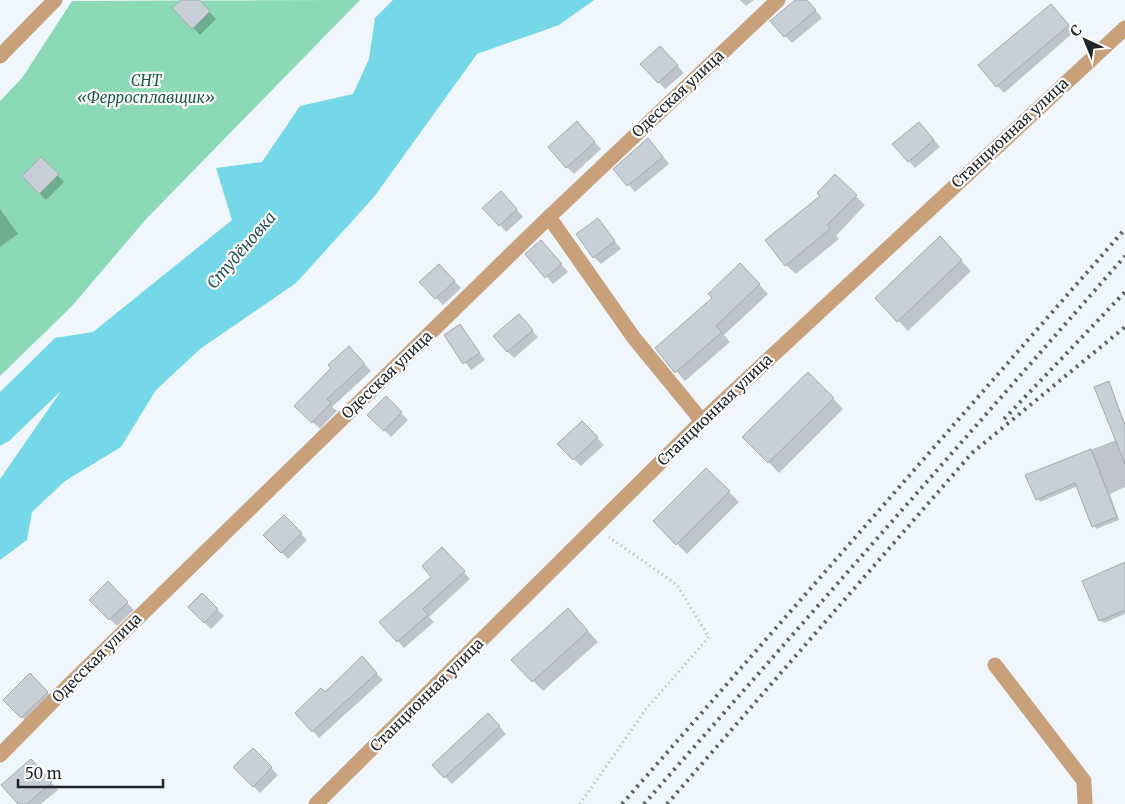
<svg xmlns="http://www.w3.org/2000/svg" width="1125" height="804" viewBox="0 0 1125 804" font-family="Merriweather,serif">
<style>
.green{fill:#8bd9b5}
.water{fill:#75d8e9}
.shadow{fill:#0003}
.building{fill:#c8cfd6;stroke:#a3aab0}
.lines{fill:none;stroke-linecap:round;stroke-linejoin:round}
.path{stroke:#acb1b7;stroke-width:3;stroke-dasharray:1 4;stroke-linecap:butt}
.minor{stroke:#c8a17a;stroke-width:15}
.rail{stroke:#5e6267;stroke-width:4;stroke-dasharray:2.5 5;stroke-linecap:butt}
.labels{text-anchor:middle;stroke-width:4.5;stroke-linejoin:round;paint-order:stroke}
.park-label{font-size:15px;font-style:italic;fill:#1c5a42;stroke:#fff}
.street-label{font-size:15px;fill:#222528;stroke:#fff}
.water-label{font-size:16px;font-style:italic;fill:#255259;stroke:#fff}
</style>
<rect width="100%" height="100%" fill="#eff6fd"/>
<!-- green -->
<polygon class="green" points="360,0 147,218 72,306 0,376 0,101 22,78 72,1"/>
<!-- water -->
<polygon class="water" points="393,0 594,0 559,25 477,54 374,197 296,283 200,349 156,390 121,447 65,481 32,512 27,540 0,560 0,479 61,391 9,441 0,446 0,392 55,338 93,332 232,220 216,168 262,162 300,106 353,94 369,59 375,18"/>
<!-- shadow -->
<g class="shadow">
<polygon points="182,0 198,0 216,19 200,35 174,8"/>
<polygon points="740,0 754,0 746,6"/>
<polygon points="797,0 807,0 822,18 792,43 785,36"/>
<polygon points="1058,13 1074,32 1004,93 997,86"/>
<polygon points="667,54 684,73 665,89 642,64"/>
<polygon points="584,130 601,149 574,174 567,167"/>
<polygon points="926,130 940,147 915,168 894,144"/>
<polygon points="648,139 669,164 635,192 615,169"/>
<polygon points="41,158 64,182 46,200 23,176"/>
<polygon points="835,176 865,205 836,236 839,239 796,274 786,265 821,196"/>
<polygon points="508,199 523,217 506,232 500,225"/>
<polygon points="0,209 18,234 0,247"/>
<polygon points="598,220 621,249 601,264 594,257"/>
<polygon points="940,238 971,271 908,331 877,298"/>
<polygon points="548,249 568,272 553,284 527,254"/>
<polygon points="439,265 461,288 443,305 421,282"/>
<polygon points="749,274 768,294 724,335 730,342 685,381 656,349"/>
<polygon points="525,322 538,337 514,358 507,351"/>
<polygon points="459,325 485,360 471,370 445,335"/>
<polygon points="356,355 371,371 332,407 337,411 320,429 296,406"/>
<polygon points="808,373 843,409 779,473 744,437"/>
<polygon points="1108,383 1125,423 1125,487 1110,494 1119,520 1096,529 1078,486 1040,502 1027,475 1116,440"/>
<polygon points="386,398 408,420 391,437 369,415"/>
<polygon points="582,422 604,445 581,466 559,444"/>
<polygon points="706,469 739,502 687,554 654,521"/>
<polygon points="284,516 307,540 288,559 265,535"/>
<polygon points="449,555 470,579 429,617 434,622 404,648 398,641 433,577"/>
<polygon points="1125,563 1125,614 1104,623 1100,620"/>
<polygon points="108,583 134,610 117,626 91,600"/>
<polygon points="202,595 224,616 211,629 189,607"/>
<polygon points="578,620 598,642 543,691 533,681"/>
<polygon points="362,658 383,680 319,738 313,731 325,693"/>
<polygon points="30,675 54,699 29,724 5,700"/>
<polygon points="488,714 506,734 452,784 433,765"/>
<polygon points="253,749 278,775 260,793 235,767"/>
<polygon points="38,768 58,790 41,804 19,804"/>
</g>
<!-- building -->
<g class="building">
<polygon points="181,0 199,0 210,11 192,29 172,8"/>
<polygon points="795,0 807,0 816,10 784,37 770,21"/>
<polygon points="1051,4 1069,25 996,87 978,65"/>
<polygon points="660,46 678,65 658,83 640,64"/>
<polygon points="577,121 595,142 566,168 548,147"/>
<polygon points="919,122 934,140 908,162 892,144"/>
<polygon points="648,138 663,157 627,186 613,169"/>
<polygon points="41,157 59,174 39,194 22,176"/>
<polygon points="835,174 857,195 827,225 830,229 785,266 765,240 820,196 817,193"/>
<polygon points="501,191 517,209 499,226 482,208"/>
<polygon points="598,218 615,241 593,258 576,234"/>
<polygon points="940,236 962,260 897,322 875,298"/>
<polygon points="541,240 562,264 545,278 525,254"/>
<polygon points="740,263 760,284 716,326 722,332 675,373 655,348 712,298 708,294"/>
<polygon points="439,264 455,281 435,299 419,282"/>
<polygon points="519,314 533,330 507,352 493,336"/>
<polygon points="460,324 480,353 463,364 444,335"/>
<polygon points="349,346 365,364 327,399 331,403 312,423 294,406 331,368 328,365"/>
<polygon points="808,372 834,398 768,463 742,437"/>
<polygon points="1109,381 1125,426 1125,464 1094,387"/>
<polygon points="386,396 402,412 384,431 367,415"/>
<polygon points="582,421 598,437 573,460 557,444"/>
<polygon points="1091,449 1117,517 1092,527 1075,483 1036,500 1025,475"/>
<polygon points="706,468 730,491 676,545 653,521"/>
<polygon points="284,515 302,533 281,553 263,535"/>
<polygon points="442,547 465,571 423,609 428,615 397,642 379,622 431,577 422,566"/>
<polygon points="1125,562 1125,610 1099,621 1082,581"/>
<polygon points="108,581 128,602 109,620 89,600"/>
<polygon points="202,593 218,609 204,623 188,607"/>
<polygon points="568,608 588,631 532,682 511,660"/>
<polygon points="362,656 377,673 312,732 295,713 321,688 325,692"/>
<polygon points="30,673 48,692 21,718 3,700"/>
<polygon points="488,713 500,726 444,778 432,765"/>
<polygon points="253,748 272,767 253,787 233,767"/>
<polygon points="31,759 52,782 27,804 18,804 1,785"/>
</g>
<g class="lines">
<!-- path -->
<polyline class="path" points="580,804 646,709 709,637 677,585 609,537"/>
<!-- minor -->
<g class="minor">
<polyline points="0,56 55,0"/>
<polyline points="549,217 634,338 702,421"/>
<polyline points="995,665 1084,781 1085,804"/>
<polyline points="0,755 67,687 549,217 778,0"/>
<polyline points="316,804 702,421 1125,28"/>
</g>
<!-- rail -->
<g class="rail">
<polyline points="1004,419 1125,292"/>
<polyline points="622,804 1125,229"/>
<polyline points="644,804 1125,256"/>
<polyline points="667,804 972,453 1125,327"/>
</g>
</g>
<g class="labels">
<!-- park labels -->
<g class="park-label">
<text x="146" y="86">СНТ<tspan x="146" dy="17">«Ферросплавщик»</tspan></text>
</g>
<!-- street labels -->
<g class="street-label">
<text transform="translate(678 94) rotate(-43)" y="5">Одесская улица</text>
<text transform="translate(1010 133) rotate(-43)" y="5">Станционная улица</text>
<text transform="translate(387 375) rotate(-44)" y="5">Одесская улица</text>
<text transform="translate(715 410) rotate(-44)" y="5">Станционная улица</text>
<text transform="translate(97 658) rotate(-45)" y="5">Одесская улица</text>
<text transform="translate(427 695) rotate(-45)" y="5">Станционная улица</text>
</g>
<!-- water labels -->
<g class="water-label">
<text transform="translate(241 250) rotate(-49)" y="6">Студёновка</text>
</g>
</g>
<!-- north arrow -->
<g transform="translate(1085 40) rotate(316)" stroke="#ffffff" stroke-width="4" paint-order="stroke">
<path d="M0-4L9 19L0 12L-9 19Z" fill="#222528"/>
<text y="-8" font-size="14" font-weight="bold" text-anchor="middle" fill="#222528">С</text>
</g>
<!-- scale -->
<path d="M18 779v8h145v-8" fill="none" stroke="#222528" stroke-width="2.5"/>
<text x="25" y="779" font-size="15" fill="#222528" stroke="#ffffff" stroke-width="4" paint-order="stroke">50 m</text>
</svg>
